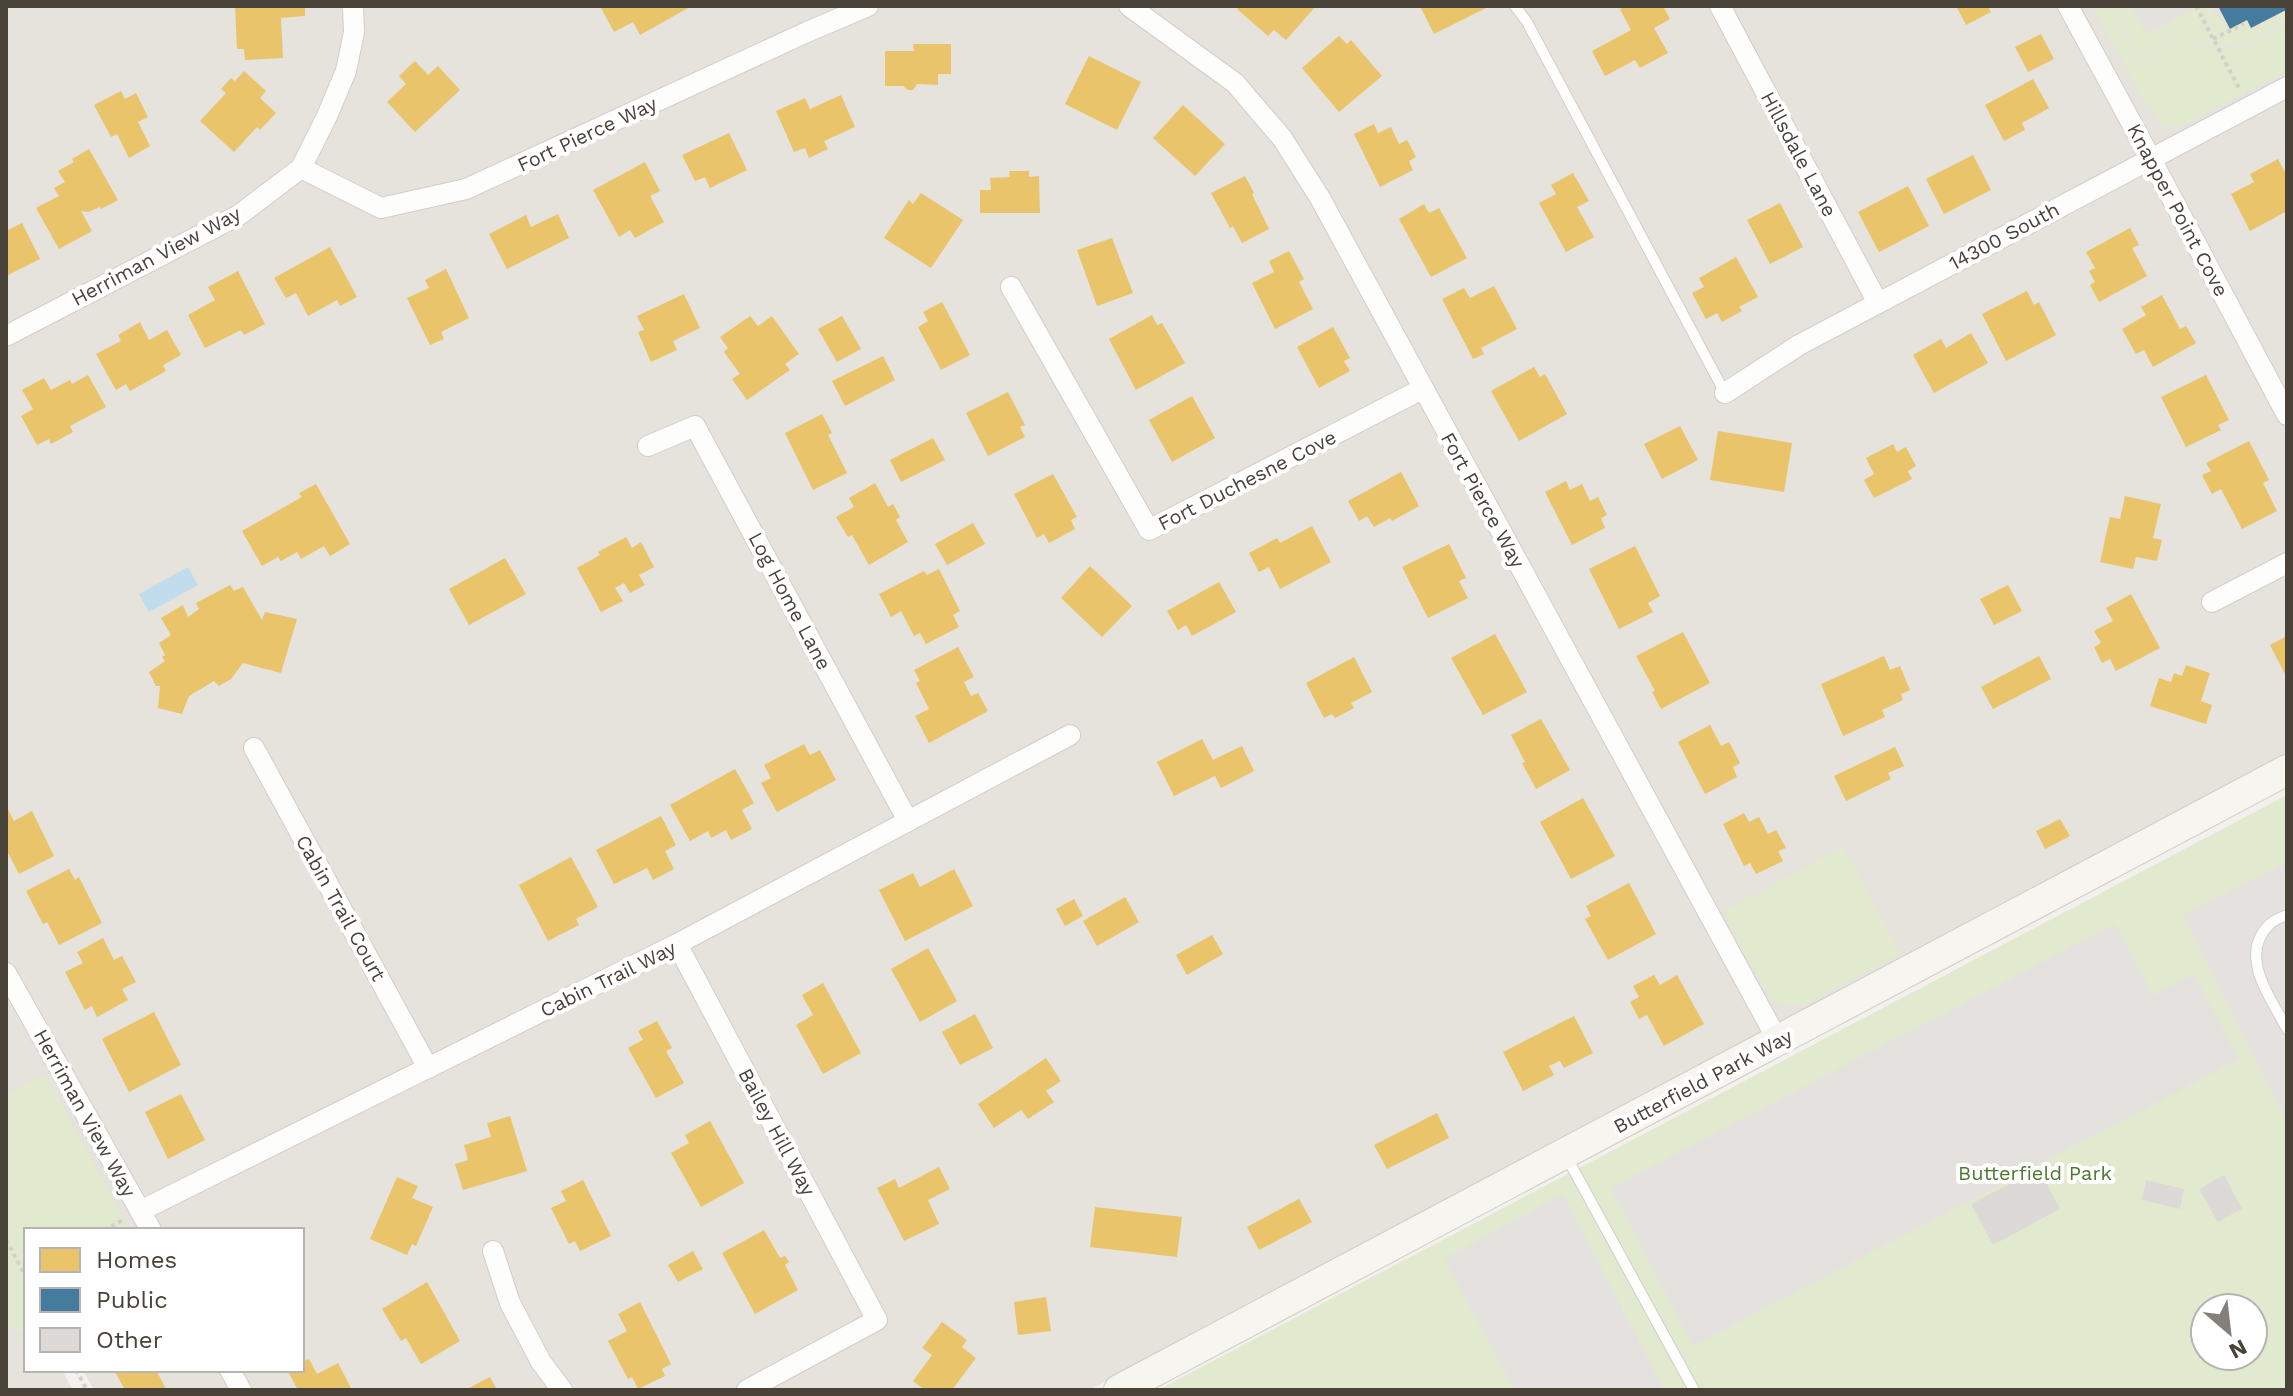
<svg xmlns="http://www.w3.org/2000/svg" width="2293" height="1396" viewBox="0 0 2293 1396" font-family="'Work Sans',sans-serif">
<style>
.residential{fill:#e6e2dc}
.green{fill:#e1eacf;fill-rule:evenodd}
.parking{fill:#e5e1de}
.water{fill:#c1dded}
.homes{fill:#e9c46a}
.public{fill:#457b9d}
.building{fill:#dcd9d6}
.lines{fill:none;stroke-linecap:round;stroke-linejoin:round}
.lane-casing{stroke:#d1cecb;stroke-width:12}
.street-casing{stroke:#d1cecb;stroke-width:22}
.secondary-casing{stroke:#d1ccc4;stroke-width:32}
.path{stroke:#d3d0cb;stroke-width:4;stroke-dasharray:4 4;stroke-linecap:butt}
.lane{stroke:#fdfdfc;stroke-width:10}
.street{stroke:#fdfdfc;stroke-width:20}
.secondary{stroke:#f7f5f0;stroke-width:30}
.labels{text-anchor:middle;stroke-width:8;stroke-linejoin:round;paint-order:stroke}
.street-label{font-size:20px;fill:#494239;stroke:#fff}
.park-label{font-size:20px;fill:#4e782f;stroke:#fff}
</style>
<rect width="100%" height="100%" fill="#f3f0ed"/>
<!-- residential -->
<g class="residential">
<polygon points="6,6 2287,6 2287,755 1089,1390 94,1390 83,1370 302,1370 302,1230 122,1230 127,1227 6,1095"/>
<polygon points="6,1324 26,1335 26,1370 62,1370 73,1390 6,1390"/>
</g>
<!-- green -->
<g class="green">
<polygon points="2093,6 2111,6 2147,74 2169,31 2216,52 2230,47 2251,45 2287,23 2287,71 2181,126 2163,126 2144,101"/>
<polygon points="2113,6 2131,6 2147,35 2198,6 2209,6 2215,16 2220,14 2229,30 2245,21 2251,30 2287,11 2287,21 2251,43 2225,45 2214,49 2168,30 2147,71"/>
<path d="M2287,795V1390H1158ZM2205,1308H2253V1356H2205Z"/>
<path d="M1843,847L1901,954L1804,1004C1794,1006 1783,1006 1774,1000C1759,988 1734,931 1723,912Z"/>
<polygon points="45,1074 128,1227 122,1230 26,1230 26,1335 6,1324 6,1095"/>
</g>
<!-- parking -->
<g class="parking">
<polygon points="2133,6 2191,6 2193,9 2147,33"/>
<polygon points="2287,862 2287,1123 2183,915"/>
<polygon points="2115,924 2153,995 2194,974 2239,1059 1693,1346 1611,1188"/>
<polygon points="1563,1194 1664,1390 1515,1390 1444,1259"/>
</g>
<!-- water -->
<polygon class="water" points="188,567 198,585 149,612 139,594"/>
<!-- homes -->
<g class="homes">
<polygon points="235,6 305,6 305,16 281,18 283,58 245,60 244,49 237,49"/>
<polygon points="600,6 687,6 688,8 640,35 633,22 614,32"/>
<polygon points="1240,6 1316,6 1286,40 1274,30 1268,36 1237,9"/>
<polygon points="1420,6 1490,6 1434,34"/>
<polygon points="1625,6 1663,6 1670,19 1654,28 1668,53 1640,68 1635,60 1605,76 1592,51 1631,30 1620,9"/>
<polygon points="1956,6 1988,6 1991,12 1966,25"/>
<polygon points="2041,34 2054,59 2028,72 2015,47"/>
<polygon points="1339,36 1347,44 1351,40 1382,76 1339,112 1302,68"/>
<polygon points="913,44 951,44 951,74 938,74 938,85 917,84 913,90 908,90 903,86 885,86 885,51 914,51"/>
<polygon points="1089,56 1141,82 1117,130 1065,104"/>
<polygon points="415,61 428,75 438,66 460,90 415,132 387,102 406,84 399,76"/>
<polygon points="244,71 266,91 260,98 276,113 260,130 257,127 234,152 200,121 226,93 221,89 231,78 235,81"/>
<polygon points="2033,79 2049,108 2022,123 2025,130 2004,141 1985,105"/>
<polygon points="121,91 125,99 136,93 148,117 138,122 150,146 129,158 117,134 111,137 94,105"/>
<polygon points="841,95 855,127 824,141 828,149 809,158 805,148 794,152 776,111 805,98 810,109"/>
<polygon points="1183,105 1225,144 1195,176 1153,138"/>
<polygon points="1374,124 1378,133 1391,127 1399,144 1407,140 1416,157 1409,161 1413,170 1380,187 1354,134"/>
<polygon points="729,133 747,170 710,188 705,177 695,181 682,155"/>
<polygon points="89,149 118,200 101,209 100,207 88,212 81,211 92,231 59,249 36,208 59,196 54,188 65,182 58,171 74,162 72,159"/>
<polygon points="1973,155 1991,190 1944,214 1926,179"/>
<polygon points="2278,159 2287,176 2285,195 2287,211 2250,231 2231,194 2254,182 2250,174"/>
<polygon points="645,162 660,191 650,196 664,222 635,238 630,230 619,237 593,190"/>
<polygon points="1009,171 1029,171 1029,177 1039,176 1040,213 980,213 980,190 991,190 990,178 1010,177"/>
<polygon points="1573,173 1589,201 1577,207 1594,237 1566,252 1539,203 1556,194 1551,185"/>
<polygon points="1245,176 1254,193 1252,194 1269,229 1242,243 1233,226 1230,228 1211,193"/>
<polygon points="1908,186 1929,226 1879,252 1858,212"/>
<polygon points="921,193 963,220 931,268 884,238 909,200 913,204"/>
<polygon points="1780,203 1803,247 1770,264 1747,220"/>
<polygon points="1424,204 1429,213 1439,208 1467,258 1431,277 1399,219"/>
<polygon points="558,214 569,238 507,269 489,234 526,215 531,227"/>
<polygon points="22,223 40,259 6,276 6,231"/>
<polygon points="2130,228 2139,245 2132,248 2147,276 2099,302 2090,285 2095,282 2089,271 2095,268 2086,252"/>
<polygon points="1112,238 1133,293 1097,306 1077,250"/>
<polygon points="330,247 357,297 340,306 337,300 308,316 296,293 286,298 274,278"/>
<polygon points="1289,251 1304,279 1299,282 1313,309 1275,329 1252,283 1274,272 1269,261"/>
<polygon points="1736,257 1758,297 1739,307 1742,311 1722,322 1717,313 1706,319 1692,293 1704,287 1699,278"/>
<polygon points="446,269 469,318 441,332 444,339 430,345 407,298 429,288 425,280"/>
<polygon points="238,271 265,324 244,335 241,330 205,348 188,315 215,300 208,287"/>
<polygon points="1494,286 1517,329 1481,348 1484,354 1473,359 1442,299 1464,288 1470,298"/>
<polygon points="2027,291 2034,305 2039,302 2056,335 2006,361 1982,314"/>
<polygon points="684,294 700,328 673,341 677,350 651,362 638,332 644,330 637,316"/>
<polygon points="2162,295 2180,329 2186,326 2196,343 2153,367 2144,350 2136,354 2122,329 2146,315 2141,307"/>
<polygon points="942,302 970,355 941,370 918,327 928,321 923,312"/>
<polygon points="1152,315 1157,325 1162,323 1185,363 1136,390 1109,339"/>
<polygon points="750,316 758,326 772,316 799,354 785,364 790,370 747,400 732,379 740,374 724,352 728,348 720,337"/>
<polygon points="842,316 861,349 837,362 818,329"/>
<polygon points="140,322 149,340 167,330 181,355 163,365 166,371 130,391 126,384 116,390 96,354 121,341 118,335"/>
<polygon points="1333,327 1350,358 1344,361 1350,371 1319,388 1297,347"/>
<polygon points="1971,333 1988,363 1934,393 1913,355 1941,339 1946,348"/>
<polygon points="883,356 895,380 845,406 832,381"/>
<polygon points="1534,367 1540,377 1545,374 1567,414 1519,441 1491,391"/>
<polygon points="88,375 106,407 70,426 73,432 51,444 49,439 37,445 21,416 33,409 22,390 44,378 51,390 70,380 72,384"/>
<polygon points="2206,375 2229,420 2218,425 2221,430 2186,447 2161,397"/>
<polygon points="1008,392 1025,425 1020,427 1025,437 988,456 966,413"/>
<polygon points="1192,396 1215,438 1172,462 1149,420"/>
<polygon points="822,414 832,433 828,435 847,473 813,490 785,433"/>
<polygon points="1680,426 1698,460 1662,479 1644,444"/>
<polygon points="1718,431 1792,443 1784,492 1710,480"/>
<polygon points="933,438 945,460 901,482 890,460"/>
<polygon points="2249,441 2269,480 2263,483 2277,511 2242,529 2221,489 2212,494 2202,475 2211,471 2206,463"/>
<polygon points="1893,444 1897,452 1906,447 1916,466 1908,471 1912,479 1874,498 1864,480 1874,474 1866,458"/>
<polygon points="1401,472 1419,506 1392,521 1390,518 1374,527 1367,516 1359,521 1348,501"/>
<polygon points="1053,474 1077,517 1071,520 1075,529 1049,543 1044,534 1037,538 1014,494"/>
<polygon points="1566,481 1570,490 1582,484 1590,501 1598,497 1607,515 1601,518 1605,528 1572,545 1545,492"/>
<polygon points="875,483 888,507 893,504 900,517 896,520 908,542 869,565 852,535 848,537 836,517 854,507 849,498"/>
<polygon points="316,484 350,544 330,556 324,546 301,559 297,552 281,561 278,557 262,566 242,531 302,497 299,493"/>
<polygon points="2125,496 2161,504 2153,538 2162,540 2157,561 2136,557 2133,569 2100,562 2110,517 2120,519"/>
<polygon points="973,523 985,544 947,565 935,544"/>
<polygon points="1312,526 1331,562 1280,589 1269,567 1259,572 1249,553 1277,538 1280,543"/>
<polygon points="626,537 632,548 641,542 654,567 639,575 645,585 630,593 624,583 615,588 623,601 601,612 577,568 600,555 598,552"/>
<polygon points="1449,544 1466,578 1459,581 1468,598 1428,618 1402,567"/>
<polygon points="1635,546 1660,596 1648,603 1653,612 1619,629 1589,569"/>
<polygon points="505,558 526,594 469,625 449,589"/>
<polygon points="1090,566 1132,606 1102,637 1061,598"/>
<polygon points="939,569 960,611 953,615 959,627 926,644 920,633 914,636 901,611 891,617 879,594 924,571 927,575"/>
<polygon points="1219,582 1236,612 1192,636 1186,625 1178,630 1167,611"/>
<polygon points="230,585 234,591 243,587 262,620 265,612 297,619 281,673 243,663 231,679 219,686 214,681 189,696 182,714 158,708 160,686 156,686 149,672 165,661 162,657 165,655 159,643 171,635 161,618 183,605 188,617 199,609 196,603"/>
<polygon points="2008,585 2022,611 1994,625 1980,599"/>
<polygon points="2131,594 2160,648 2116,671 2110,659 2102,663 2094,647 2101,643 2094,631 2113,621 2106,608"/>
<polygon points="1683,632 1710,683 1661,709 1652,692 1655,691 1636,656"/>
<polygon points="1495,634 1527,692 1483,715 1451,658"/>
<polygon points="2287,636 2287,678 2270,645"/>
<polygon points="958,647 974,677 964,682 971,696 978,693 988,711 929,743 915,716 929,709 916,683 920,681 914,670"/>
<polygon points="1884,656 1890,670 1900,666 1910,690 1901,694 1903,700 1882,710 1885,717 1843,736 1821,684"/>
<polygon points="2039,656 2051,679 1993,709 1981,687"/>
<polygon points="1354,657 1372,692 1351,703 1354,708 1335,718 1332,714 1324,718 1306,683"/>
<polygon points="2186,665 2210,673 2201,701 2212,705 2206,724 2150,706 2159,678 2171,682 2174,673 2182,676"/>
<polygon points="1541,719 1570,770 1536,789 1522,763 1525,762 1511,735"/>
<polygon points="1710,725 1721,746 1729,742 1740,763 1733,767 1737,777 1705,794 1678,742"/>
<polygon points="1202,739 1213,760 1242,746 1254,771 1221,788 1215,776 1174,796 1157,762"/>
<polygon points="804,744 810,755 820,750 836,780 777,812 761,783 771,778 764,765"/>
<polygon points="1895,747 1904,766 1888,773 1891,779 1846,801 1834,776"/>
<polygon points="735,769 754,803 742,810 752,829 731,840 726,830 711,838 708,831 690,841 670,805"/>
<polygon points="1583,798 1615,856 1571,879 1540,822"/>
<polygon points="6,806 14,821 32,811 54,856 19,874 8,853 6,854"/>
<polygon points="1744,813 1749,822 1759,817 1768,834 1776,830 1786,848 1778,851 1783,861 1756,874 1750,863 1744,866 1723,824"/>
<polygon points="661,816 676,845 665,851 674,869 653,880 647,868 614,884 596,850"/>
<polygon points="2060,819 2070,836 2045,849 2036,831"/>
<polygon points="571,857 598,907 576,919 579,925 548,941 519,885"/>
<polygon points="69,869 75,880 79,877 102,923 59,945 47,922 43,924 26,891"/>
<polygon points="954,869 973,906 905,941 879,890 913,873 920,887"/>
<polygon points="1629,883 1656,934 1608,960 1585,919 1591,916 1586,906"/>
<polygon points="1125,897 1139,922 1097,946 1083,921"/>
<polygon points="1074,899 1083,916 1065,926 1056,909"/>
<polygon points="1212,935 1223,954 1187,975 1176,955"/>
<polygon points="103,938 114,960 122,956 136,982 122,989 128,1000 97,1017 92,1006 85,1010 65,972 83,963 77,952"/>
<polygon points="928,948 957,1001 920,1022 891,969"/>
<polygon points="1654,975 1660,985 1677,975 1704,1024 1664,1046 1647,1015 1639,1019 1630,1002 1639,997 1633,986"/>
<polygon points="823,983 861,1053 823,1074 796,1025 813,1015 802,995"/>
<polygon points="154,1012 181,1065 129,1092 102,1039"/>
<polygon points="975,1014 993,1048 960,1065 942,1032"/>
<polygon points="1574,1016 1593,1053 1564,1068 1560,1061 1549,1066 1554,1075 1523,1091 1503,1052"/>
<polygon points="657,1021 672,1048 666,1051 684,1083 656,1098 628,1048 643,1040 638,1031"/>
<polygon points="1046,1058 1061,1081 1046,1091 1054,1102 1028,1119 1021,1110 994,1128 978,1104"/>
<polygon points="181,1094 205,1140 168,1159 145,1112"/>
<polygon points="1437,1113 1449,1138 1387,1169 1374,1145"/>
<polygon points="510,1116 527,1171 463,1190 455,1164 468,1160 464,1145 491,1137 487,1123"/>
<polygon points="710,1121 744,1183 701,1207 671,1153 689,1143 685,1135"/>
<polygon points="939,1167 950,1189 928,1200 939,1224 904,1241 877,1188 895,1179 899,1188"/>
<polygon points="397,1177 418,1186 412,1198 433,1207 416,1246 412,1244 407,1255 370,1239"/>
<polygon points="583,1180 611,1236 580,1251 575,1241 569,1244 551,1208 566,1201 561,1191"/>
<polygon points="1299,1199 1312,1222 1259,1250 1247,1227"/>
<polygon points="1095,1207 1182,1217 1177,1257 1090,1247"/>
<polygon points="764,1230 780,1258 785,1256 789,1262 785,1265 798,1290 755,1314 722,1253"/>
<polygon points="693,1251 703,1269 678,1282 668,1265"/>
<polygon points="427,1282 460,1341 421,1364 406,1338 401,1341 382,1309"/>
<polygon points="1046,1297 1051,1331 1018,1335 1014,1302"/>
<polygon points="640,1302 671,1364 662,1369 665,1376 638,1389 632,1377 628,1379 608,1341 627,1331 618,1314"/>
<polygon points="942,1322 967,1340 962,1347 976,1358 952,1390 925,1390 913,1381 932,1355 922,1348"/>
<polygon points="309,1359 317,1374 338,1363 352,1390 298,1390 287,1370 302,1370 302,1362"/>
<polygon points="114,1370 156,1370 166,1389 125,1390"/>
<polygon points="490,1377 497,1390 465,1390"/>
</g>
<!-- public -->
<polygon class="public" points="2218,6 2284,6 2286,10 2251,28 2247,20 2230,29"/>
<!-- building -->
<g class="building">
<polygon points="2039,1169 2060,1209 1993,1245 1971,1204"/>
<polygon points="2224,1175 2242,1209 2218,1222 2199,1189"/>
<polygon points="2146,1180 2184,1189 2180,1209 2142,1200"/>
</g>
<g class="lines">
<defs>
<g id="lane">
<polyline points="1515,6 1527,22 1725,393"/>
<path d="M2287,915C2282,917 2274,920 2270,924C2237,955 2271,998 2287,1029"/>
<polyline points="1566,1156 1694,1390"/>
</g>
<g id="street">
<polyline points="1129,6 1235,83 1282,138 1320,198 1778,1041"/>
<polyline points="1720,6 1878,303"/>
<polyline points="2068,6 2151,159 2287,415"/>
<polyline points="301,168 381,208 466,189 807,32 868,6"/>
<polyline points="1011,287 1149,530 1422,389"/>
<polyline points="6,336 239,215 301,168 327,116 346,71 354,32 353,6"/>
<polyline points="1725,393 1799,345 2287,87"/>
<polyline points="648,446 695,426 908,821"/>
<polyline points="2212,602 2287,563"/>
<polyline points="254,748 428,1068"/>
<polyline points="677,944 877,1320 747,1390"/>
<polyline points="6,973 151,1230"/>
<polyline points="140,1211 677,944 1070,735"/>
<polyline points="493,1251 510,1303 541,1362 562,1390"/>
<polyline points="230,1370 241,1390"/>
</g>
<polyline id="secondary" points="1119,1390 2287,770"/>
</defs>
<!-- lane casing -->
<use href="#lane" class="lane-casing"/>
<!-- street casing -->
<use href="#street" class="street-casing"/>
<!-- secondary casing -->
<use href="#secondary" class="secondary-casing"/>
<!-- path -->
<g class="path">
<polyline points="2196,6 2239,88"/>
<polyline points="2213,39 2244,24"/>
<polyline points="104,1230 123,1220"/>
<polyline points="6,1240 26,1277"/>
<polyline points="76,1370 87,1390"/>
</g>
<!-- lane -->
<use href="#lane" class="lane"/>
<!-- street -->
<use href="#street" class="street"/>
<!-- secondary -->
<use href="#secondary" class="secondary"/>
</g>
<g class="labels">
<!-- street labels -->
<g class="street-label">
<text transform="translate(587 134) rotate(-25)" y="7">Fort Pierce Way</text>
<text transform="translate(1799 154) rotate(62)" y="7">Hillsdale Lane</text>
<text transform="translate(2178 210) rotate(62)" y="7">Knapper Point Cove</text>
<text transform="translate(2004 236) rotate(-28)" y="7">14300 South</text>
<text transform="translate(156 256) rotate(-28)" y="7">Herriman View Way</text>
<text transform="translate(1247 480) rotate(-27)" y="7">Fort Duchesne Cove</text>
<text transform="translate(1483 500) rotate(61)" y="7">Fort Pierce Way</text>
<text transform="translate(790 601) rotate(62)" y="7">Log Home Lane</text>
<text transform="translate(341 908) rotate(61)" y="7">Cabin Trail Court</text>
<text transform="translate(608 979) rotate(-26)" y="7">Cabin Trail Way</text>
<text transform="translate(1703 1081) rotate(-28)" y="7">Butterfield Park Way</text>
<text transform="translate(85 1113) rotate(61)" y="7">Herriman View Way</text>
<text transform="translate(777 1132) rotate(62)" y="7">Bailey Hill Way</text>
</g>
<!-- park labels -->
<g class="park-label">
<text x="2035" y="1180">Butterfield Park</text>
</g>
</g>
<!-- border -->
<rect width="2293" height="1396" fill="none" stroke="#494239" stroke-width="16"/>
<!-- legend -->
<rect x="24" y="1228" width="280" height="144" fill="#ffffff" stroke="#b6b3b0" stroke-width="2"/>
<rect x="40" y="1248" width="40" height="24" fill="#e9c46a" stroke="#b6b3b0" stroke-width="2"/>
<text x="96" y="1268" font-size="24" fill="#494239">Homes</text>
<rect x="40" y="1288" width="40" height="24" fill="#457b9d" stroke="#b6b3b0" stroke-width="2"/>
<text x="96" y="1308" font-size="24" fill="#494239">Public</text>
<rect x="40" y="1328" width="40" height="24" fill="#dcd9d6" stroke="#b6b3b0" stroke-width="2"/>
<text x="96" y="1348" font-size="24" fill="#494239">Other</text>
<!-- north arrow -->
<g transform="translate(2229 1332) rotate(152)"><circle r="38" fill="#ffffff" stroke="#b6b3b0" stroke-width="2"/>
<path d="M0-6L14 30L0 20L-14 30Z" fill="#847f78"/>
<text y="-12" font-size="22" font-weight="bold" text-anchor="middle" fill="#494239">N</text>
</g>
</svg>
